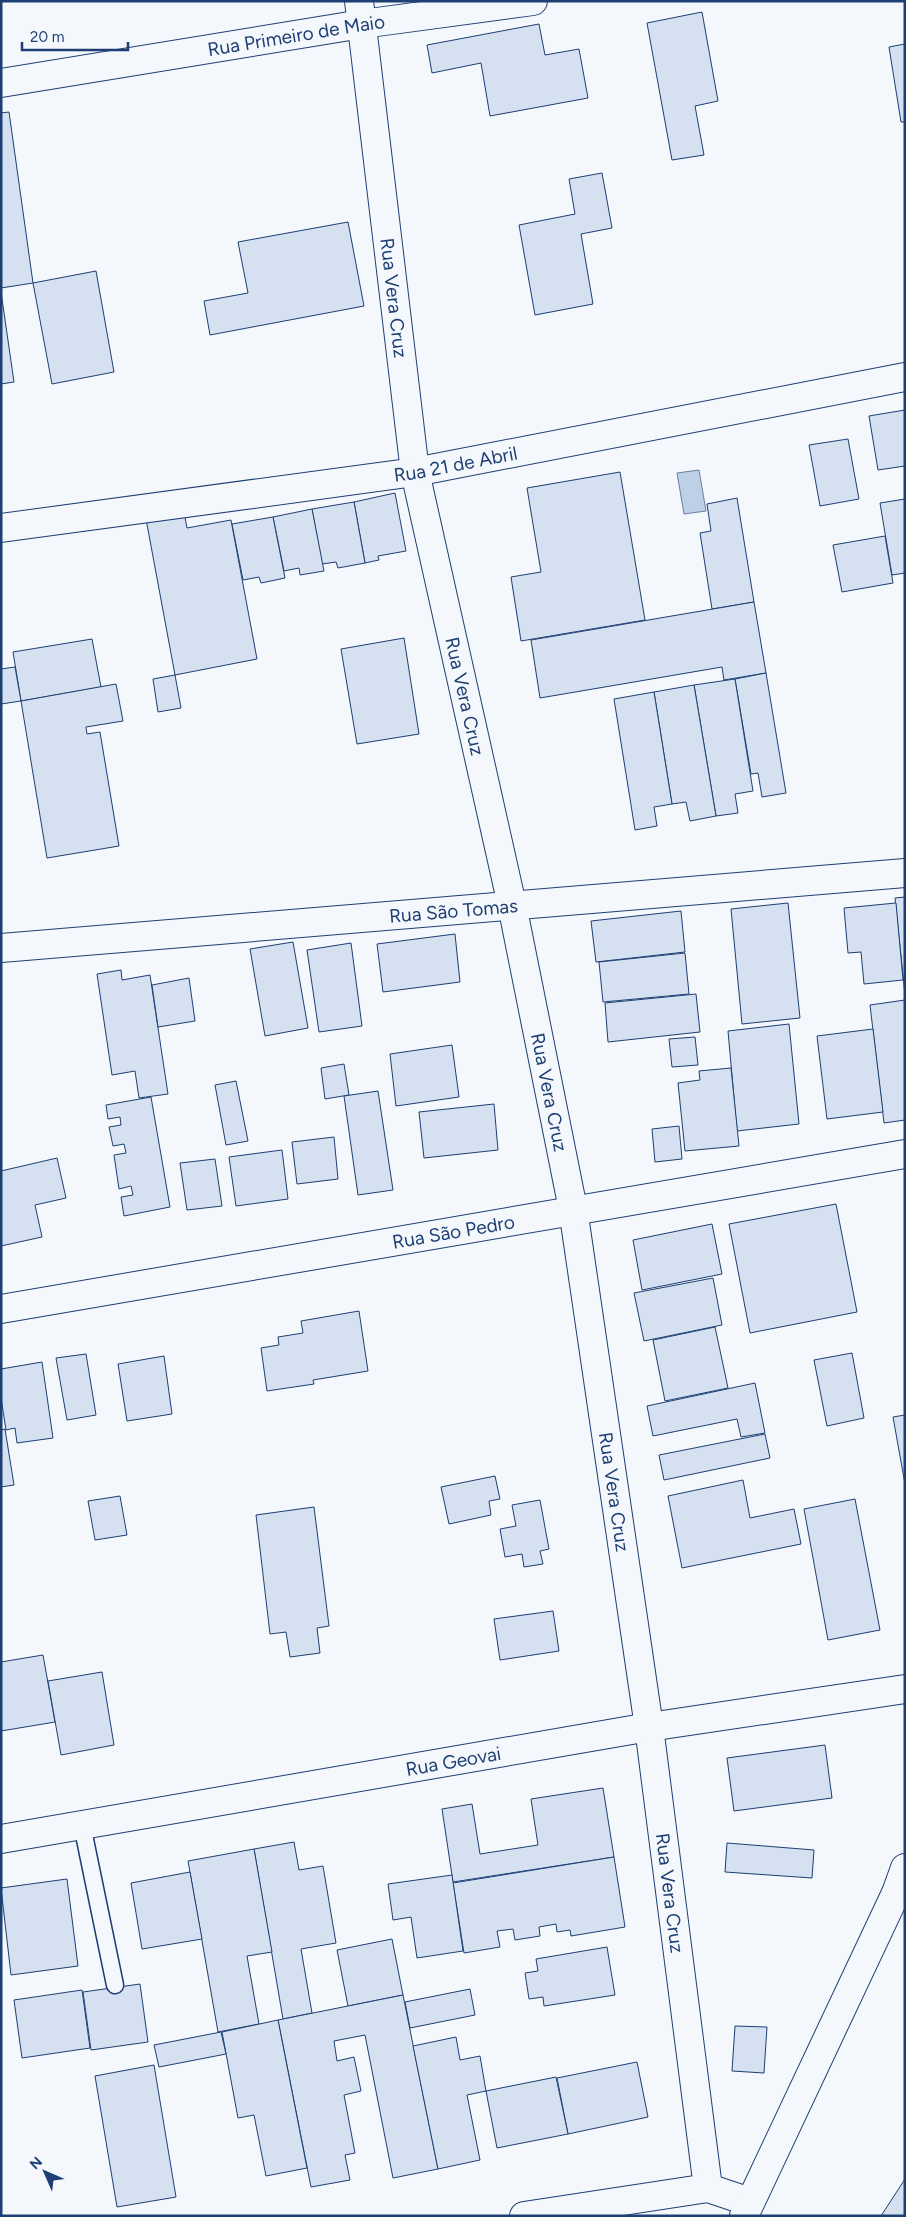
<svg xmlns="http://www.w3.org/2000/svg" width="906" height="2217" viewBox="0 0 906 2217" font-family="Figtree,sans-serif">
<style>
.water{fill:#bed0e5;stroke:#687fa3}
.building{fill:#d5e0f0;stroke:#1d3f73}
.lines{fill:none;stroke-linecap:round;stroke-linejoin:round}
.lane-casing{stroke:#1d3f73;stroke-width:19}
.street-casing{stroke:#1d3f73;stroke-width:30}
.secondary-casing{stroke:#1d3f73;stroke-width:30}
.lane{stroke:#f4f7fb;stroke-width:16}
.street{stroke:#f4f7fb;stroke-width:28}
.secondary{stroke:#f4f7fb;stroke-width:28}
.labels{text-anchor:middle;stroke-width:4;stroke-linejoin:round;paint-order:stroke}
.street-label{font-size:19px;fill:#1d3f73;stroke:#f4f7fb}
</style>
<rect width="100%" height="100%" fill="#f4f7fb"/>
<!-- water -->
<polygon class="water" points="699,470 706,511 684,514 677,473"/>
<!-- building -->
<g class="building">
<polygon points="702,12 718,101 695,106 704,155 672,160 647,23"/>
<polygon points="539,24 545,55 579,49 588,98 490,116 481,63 432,73 427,45"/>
<polygon points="905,44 905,122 901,122 889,47"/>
<polygon points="9,112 33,283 1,288 1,113"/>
<polygon points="602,173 612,228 581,234 593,304 535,315 519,225 575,214 569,179"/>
<polygon points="348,222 364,306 210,335 204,301 248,293 238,242"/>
<polygon points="96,271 114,372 52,384 33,283"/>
<polygon points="1,292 14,382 1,384"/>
<polygon points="905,410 905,466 878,470 869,416"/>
<polygon points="848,439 859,499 820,506 809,445"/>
<polygon points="620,472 645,620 521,641 511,577 541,572 527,488"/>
<polygon points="395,493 406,551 378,556 379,560 365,563 354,502"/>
<polygon points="737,498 754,602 712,609 700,533 711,531 707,504"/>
<polygon points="905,499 905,573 892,575 880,503"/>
<polygon points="354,502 365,563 338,568 336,562 322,564 312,509"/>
<polygon points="312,509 324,571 300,575 299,568 284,571 273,517"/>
<polygon points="184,512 187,528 231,520 257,659 175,675 146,519"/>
<polygon points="273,517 285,578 261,583 259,577 243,580 232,524"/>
<polygon points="885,536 893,583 842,592 833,545"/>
<polygon points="754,602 766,673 724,680 722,667 540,698 531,640"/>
<polygon points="404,638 419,734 357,744 341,649"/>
<polygon points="92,639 101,687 21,701 13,652"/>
<polygon points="15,667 21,701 1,704 1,669"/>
<polygon points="766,673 786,793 762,797 758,773 751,774 735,679"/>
<polygon points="175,675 181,708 158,712 153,679"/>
<polygon points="735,679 753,791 735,794 738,813 716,816 694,685"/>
<polygon points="116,684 123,721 86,727 87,734 100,732 119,846 47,858 21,701"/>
<polygon points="694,685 716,816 690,821 686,802 672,804 654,692"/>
<polygon points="654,692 672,804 654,807 657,826 635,830 614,699"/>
<polygon points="905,897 905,995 895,898"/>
<polygon points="788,903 800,1018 742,1024 731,909"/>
<polygon points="896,903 903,980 864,984 861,952 848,953 844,908"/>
<polygon points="681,911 685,952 596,962 591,921"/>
<polygon points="455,934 460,982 383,992 377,944"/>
<polygon points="293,942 308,1028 265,1036 250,949"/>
<polygon points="351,943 362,1026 319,1032 307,950"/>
<polygon points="685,953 689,994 603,1002 599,962"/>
<polygon points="121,970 122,980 150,975 168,1094 139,1098 135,1071 112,1075 97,974"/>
<polygon points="189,978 195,1021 158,1027 152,985"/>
<polygon points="696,994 700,1032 608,1042 605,1003"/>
<polygon points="905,1000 905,1120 884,1123 870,1005"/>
<polygon points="789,1024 799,1124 737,1131 728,1031"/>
<polygon points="873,1029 883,1112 827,1119 817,1036"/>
<polygon points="695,1037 698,1065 672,1067 669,1039"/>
<polygon points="452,1045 459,1097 396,1106 390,1054"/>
<polygon points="344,1064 349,1095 325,1099 321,1068"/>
<polygon points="731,1068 739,1146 685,1151 678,1083 700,1080 699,1071"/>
<polygon points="236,1081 248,1141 226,1145 215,1085"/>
<polygon points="378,1091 393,1190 358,1195 344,1096"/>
<polygon points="151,1097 170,1207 124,1216 121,1197 133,1195 131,1186 119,1189 114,1155 126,1153 124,1144 113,1146 109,1127 121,1125 120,1117 108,1119 106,1105"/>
<polygon points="494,1104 498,1150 424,1158 419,1112"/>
<polygon points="679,1126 682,1159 655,1162 652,1129"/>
<polygon points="334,1137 338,1179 297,1184 292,1142"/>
<polygon points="282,1150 288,1199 236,1206 229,1157"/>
<polygon points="57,1158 66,1198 35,1205 42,1237 1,1246 1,1171"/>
<polygon points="215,1159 222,1206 187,1210 180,1163"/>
<polygon points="836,1204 857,1312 750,1333 729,1224"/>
<polygon points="712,1224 722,1274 642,1290 633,1240"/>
<polygon points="713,1278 722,1325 644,1341 634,1293"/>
<polygon points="359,1311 368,1371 313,1380 314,1384 267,1391 261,1348 279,1345 278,1337 303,1333 301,1321"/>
<polygon points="715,1327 728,1388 665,1401 653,1340"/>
<polygon points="852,1353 864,1418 827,1426 814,1360"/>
<polygon points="86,1354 96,1415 67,1420 56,1358"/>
<polygon points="164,1356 172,1414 127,1421 118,1364"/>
<polygon points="42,1362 53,1438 17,1443 15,1428 6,1430 1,1398 1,1369"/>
<polygon points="755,1383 765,1433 741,1437 737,1419 653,1436 647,1406"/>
<polygon points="905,1415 905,1484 893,1417"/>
<polygon points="5,1429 14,1485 1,1487 1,1430"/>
<polygon points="765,1434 770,1458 664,1480 659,1455"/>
<polygon points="495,1476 500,1499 489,1501 491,1515 449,1524 441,1487"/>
<polygon points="743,1480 750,1518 794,1509 801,1544 682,1568 668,1496"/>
<polygon points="120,1496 127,1535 95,1540 88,1501"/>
<polygon points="855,1499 880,1630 828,1640 804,1509"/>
<polygon points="540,1500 549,1549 540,1551 543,1564 524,1567 522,1554 505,1557 500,1529 516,1526 512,1505"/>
<polygon points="314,1507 329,1626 317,1628 320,1653 290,1657 286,1632 270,1634 256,1515"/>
<polygon points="553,1611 559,1651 500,1660 494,1619"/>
<polygon points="43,1655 55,1722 1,1731 1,1662"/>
<polygon points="102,1672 114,1745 61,1755 48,1681"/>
<polygon points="825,1745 832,1798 734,1811 727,1758"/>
<polygon points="603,1788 614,1857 453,1882 442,1809 472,1804 480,1854 538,1845 531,1799"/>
<polygon points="294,1842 299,1870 323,1866 336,1943 301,1949 312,2013 283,2019 254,1849"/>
<polygon points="727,1843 814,1850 812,1878 725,1872"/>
<polygon points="254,1849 272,1952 247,1956 259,2024 218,2032 188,1861"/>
<polygon points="614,1857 625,1927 571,1936 570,1930 557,1932 556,1924 539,1927 540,1936 515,1940 513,1929 497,1931 500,1947 464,1953 453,1883"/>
<polygon points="190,1872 202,1939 142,1949 131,1883"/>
<polygon points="452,1875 463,1951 417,1958 411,1917 393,1920 388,1884"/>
<polygon points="67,1879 78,1966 11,1975 1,1888"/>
<polygon points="392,1939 403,1995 348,2006 337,1950"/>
<polygon points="607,1947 615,1995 544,2006 543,1997 529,1999 525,1973 538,1971 536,1959"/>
<polygon points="140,1984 148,2042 91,2050 83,1992"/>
<polygon points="470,1989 475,2015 410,2028 405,2002"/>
<polygon points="82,1990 90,2048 22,2058 14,2000"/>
<polygon points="403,1995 438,2169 393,2178 365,2035 334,2041 337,2061 354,2057 361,2091 344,2095 355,2153 345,2155 350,2180 311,2187 278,2020"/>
<polygon points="278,2020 307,2168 266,2176 254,2115 238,2118 222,2032"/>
<polygon points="735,2026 767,2027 764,2073 732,2071"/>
<polygon points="221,2032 226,2054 159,2067 154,2045"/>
<polygon points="456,2037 460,2060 480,2056 486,2091 467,2095 480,2160 438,2169 413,2046"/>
<polygon points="637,2062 648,2117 568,2134 557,2078"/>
<polygon points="154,2065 176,2197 117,2207 95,2076"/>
<polygon points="556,2077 568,2134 497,2148 486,2091"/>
<polygon points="905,2179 905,2216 881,2216"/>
</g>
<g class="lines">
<defs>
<polyline id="lane" points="82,1825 115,1985"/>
<g id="street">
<path id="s1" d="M359,1L415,472L512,905L573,1209L649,1727L708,2188"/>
<path id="s2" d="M1,83L362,24L533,1"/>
<path id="s3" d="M1,528L415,472L905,377"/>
<path id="s4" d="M1,948L905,873"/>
<path id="s5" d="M1,1309L905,1154"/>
<path id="s6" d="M1,1839L649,1727L905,1689"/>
<polyline points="524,2216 708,2188 750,2202"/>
</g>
<polyline id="secondary" points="744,2216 896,1893 905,1868"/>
</defs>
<!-- lane casing -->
<use href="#lane" class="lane-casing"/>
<!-- street casing -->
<use href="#street" class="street-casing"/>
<!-- secondary casing -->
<use href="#secondary" class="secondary-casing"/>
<!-- lane -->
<use href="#lane" class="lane"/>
<!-- street -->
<use href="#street" class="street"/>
<!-- secondary -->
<use href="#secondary" class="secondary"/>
</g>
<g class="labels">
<!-- street labels -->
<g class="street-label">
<text dy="7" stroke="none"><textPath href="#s2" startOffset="299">Rua Primeiro de Maio</textPath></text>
<text dy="7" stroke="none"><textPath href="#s1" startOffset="299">Rua Vera Cruz</textPath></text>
<text dy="7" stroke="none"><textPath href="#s3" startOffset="459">Rua 21 de Abril</textPath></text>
<text dy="7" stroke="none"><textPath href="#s1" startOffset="704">Rua Vera Cruz</textPath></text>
<text dy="7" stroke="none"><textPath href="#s4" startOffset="454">Rua São Tomas</textPath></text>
<text dy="7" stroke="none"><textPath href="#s1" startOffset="1109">Rua Vera Cruz</textPath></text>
<text dy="7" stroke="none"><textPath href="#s5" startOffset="459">Rua São Pedro</textPath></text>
<text dy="7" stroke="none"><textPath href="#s1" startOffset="1514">Rua Vera Cruz</textPath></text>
<text dy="7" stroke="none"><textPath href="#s6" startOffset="459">Rua Geovai</textPath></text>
<text dy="7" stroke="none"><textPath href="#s1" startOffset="1919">Rua Vera Cruz</textPath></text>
</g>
</g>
<!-- border -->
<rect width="906" height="2217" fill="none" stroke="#1d3f73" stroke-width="5"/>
<!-- north arrow -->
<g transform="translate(45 2172) rotate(315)" stroke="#f4f7fb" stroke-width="4" paint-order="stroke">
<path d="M0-4L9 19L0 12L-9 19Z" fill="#1d3f73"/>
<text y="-8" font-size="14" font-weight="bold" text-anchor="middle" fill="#1d3f73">N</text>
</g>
<!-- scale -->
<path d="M22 42v8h106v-8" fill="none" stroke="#1d3f73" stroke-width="2.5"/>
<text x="30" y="42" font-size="15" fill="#1d3f73" stroke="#f4f7fb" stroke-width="4" paint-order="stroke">20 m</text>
</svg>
